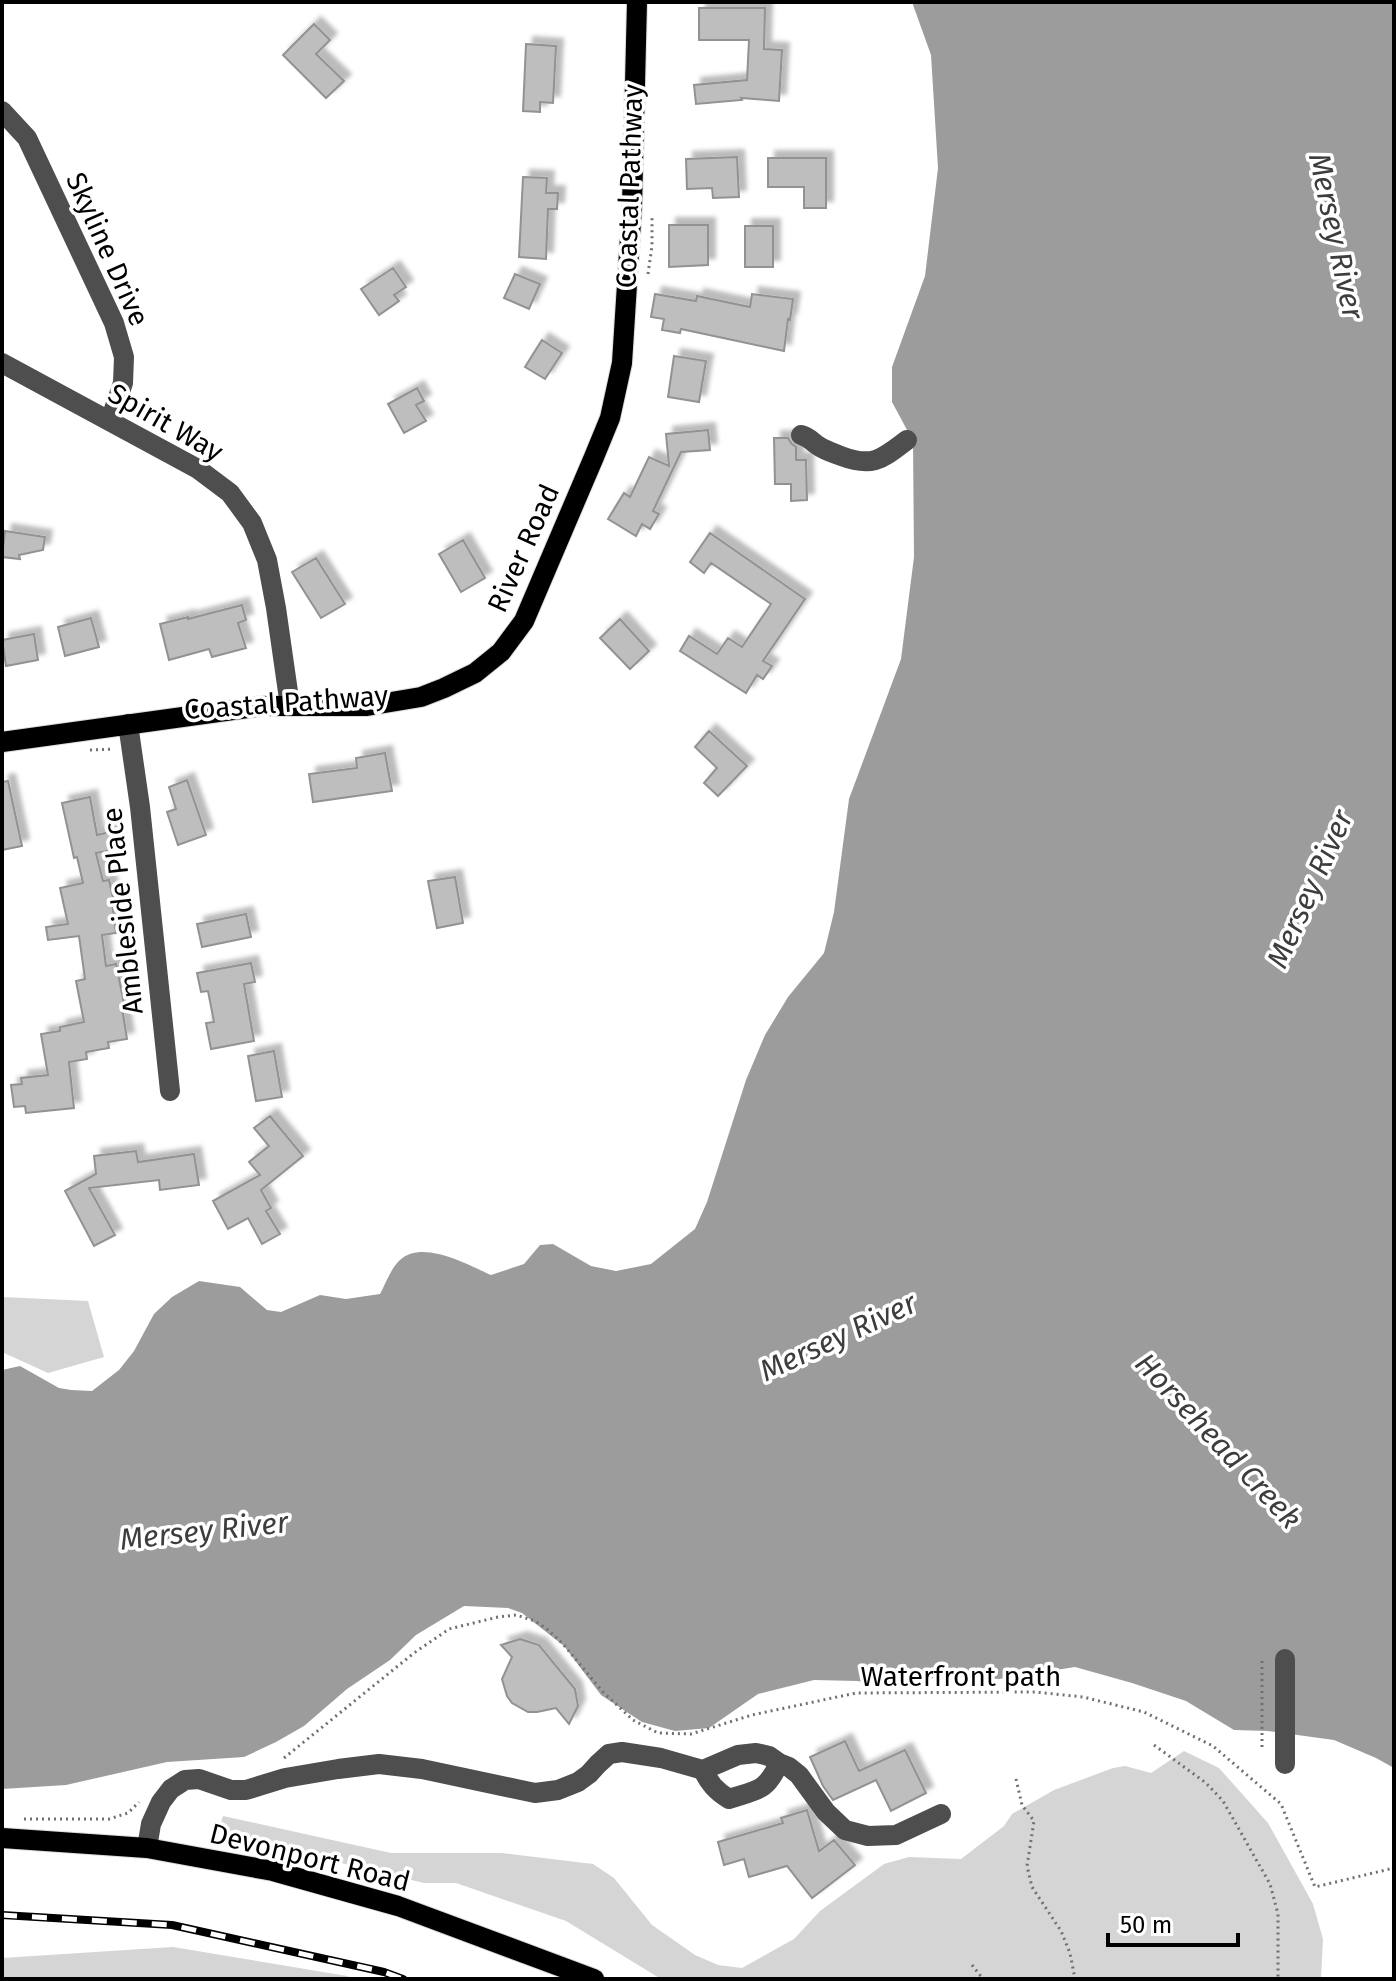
<svg xmlns="http://www.w3.org/2000/svg" width="1396" height="1981" font-family="'Fira Sans',sans-serif">
<style>
.green{fill:#d5d5d5}
.water{fill:#9c9c9c}
.building{fill:#bebebe;stroke:#929292;stroke-width:2;filter:url(#shadow)}
.lines{fill:none;stroke-linecap:round;stroke-linejoin:round}
.major-casing{stroke:#dbdbdb;stroke-width:22}
.path{stroke:#707070;stroke-width:3;stroke-dasharray:2 4;stroke-linecap:butt}
.minor{stroke:#4e4e4e;stroke-width:20}
.major{stroke:#000;stroke-width:20}
.rail-casing{stroke:#000;stroke-width:8}
.rail{stroke:#fff;stroke-width:5;stroke-dasharray:15;stroke-linecap:butt}
.labels{text-anchor:middle;stroke-width:7;stroke-linejoin:round;paint-order:stroke}
.street-label{font-size:28px;fill:#000;stroke:#fff}
.water-label{font-size:30px;font-style:italic;fill:#3d3d3d;stroke:#fff}
</style>
<defs>
<filter id="shadow"><feDropShadow dx="7" dy="-7" stdDeviation="2" flood-color="#0004"/></filter>
</defs>
<rect width="100%" height="100%" fill="#fff"/>
<path class="green" d="M2,1297l86,4 16,56 -56,16 -46,-21z
M1184,1751l35,17 49,55 45,81 10,35 -2,40h-660l-95,-58 -110,-38h-32l-199,-48 -5,-9 3,-10 168,37h111l91,11 21,14 38,47 43,30 23,10 24,3 52,-29 26,-28 64,-47 25,-7 52,2 43,-33 8,-12 42,-24 59,-22 12,-2 26,7z
M173,1947l174,29 8,3h-353v-21z"/>
<path class="water" d="M912,2h482v1766l-18,-10 -42,-18 -66,-9 -34,-1 -48,-29 -54,-18 -57,-16 -76,12 -60,-3 -35,12 -47,-7 -43,-1 -56,14 -49,34 -34,3 -33,-9 -41,-27 -37,-49 -42,-33 -14,-5 -44,-2 -48,29 -26,25 -43,29 -43,37 -28,16 -32,15 -77,5 -101,23 -64,4v-419l18,-4 39,22 12,2 21,1 27,-21 15,-19 20,-37 18,-17 27,-16 41,6 27,23 14,2 39,-17 26,4 34,-5c6,-11 11,-26 20,-34 23,-21 68,5 91,15l33,-11 16,-19 13,-1 38,22 25,5 35,-7 44,-35 12,-27 39,-122 19,-45 23,-38 36,-44 10,-41 15,-113 52,-140 13,-102 -1,-116 -21,-39v-35l33,-91 13,-108 -7,-113z"/>
<path class="building" d="M699,8h66l-1,41 18,1 -3,51 -38,-3 1,2 -46,4 -2,-19 53,-5 2,-40h-50z
M314,24l16,16 -14,14 28,27 -18,17 -43,-43z
M526,44l30,2 -3,57 -13,-1v10l-17,-1z
M737,157l2,40 -26,1 -1,-10 -25,1 -1,-30z
M768,158h58v50h-22v-21h-36z
M523,177l24,1 -1,15h12l-1,16h-9l-2,50 -27,-2z
M669,225h39v40l-39,2z
M745,226h28v41h-28z
M393,268l13,19 -12,8 5,6 -20,14 -18,-26z
M515,274l25,10 -11,25 -25,-11z
M655,294l41,7 1,-5 53,11 2,-13 41,5 -3,21 -2,-1 -4,32 -103,-22 -1,4 -18,-3 2,-11 -13,-2z
M542,340l20,13 -17,26 -20,-12z
M674,356l32,5 -7,41 -31,-5z
M417,388l7,13 -8,4 10,16 -22,12 -16,-29z
M708,430l2,20 -29,2 -28,59 6,3 -9,15 -8,-5 -6,12 -28,-17 16,-26 6,4 19,-40 20,9 -3,-32z
M774,438h14l3,5 5,4v13h10l1,40 -16,1v-17h-16z
M5,531l40,6 -2,13 -24,5 1,4 -18,-2z
M710,533l95,66 -42,62 9,5 -9,13 -6,-4 -11,18 -66,-42 9,-15 28,18 11,-16 14,9 29,-43 -60,-41 -7,10 -14,-11z
M463,540l22,38 -24,14 -22,-38z
M316,558l29,46 -24,14 -29,-46z
M242,605l4,15 -8,3 8,25 -34,9 -3,-8 -40,11 -9,-36 28,-7v2z
M91,618l8,29 -34,9 -7,-29z
M620,619l29,32 -19,18 -30,-31z
M34,634l4,26 -32,6 -4,-26z
M709,731l38,35 -29,30 -14,-13 13,-15 -22,-21z
M385,753l7,38 -79,11 -4,-28 48,-6 -1,-10z
M187,780l19,55 -28,10 -11,-33 9,-3 -7,-22z
M8,781l14,65 -20,4v-68z
M90,797l7,38 17,-4 4,18 -22,4 7,28 6,-1 5,22h-2l4,31 -14,2 4,31 10,-2 9,44h-3l5,31 -19,3 1,6 -23,4 1,7 -18,3 5,46 -48,5 -1,-7 -11,1 -3,-22 11,-1 -1,-6 27,-3 -7,-41 19,-3v-4l24,-5 -8,-41 9,-2 -6,-43 -31,4 -2,-13 22,-3 -8,-36 23,-5 -6,-26 -3,1 -12,-55z
M455,877l8,46 -26,5 -9,-47z
M246,914l5,23 -49,10 -5,-23z
M251,963l4,19 -11,2 10,57 -43,8 -5,-26 8,-1 -6,-31 -7,1 -4,-19z
M274,1051l8,46 -26,4 -8,-45z
M270,1116l33,40 -42,34 10,18 -5,3 14,23 -18,10 -14,-26 -20,11 -15,-28 47,-26 -11,-13 20,-16 -15,-18z
M136,1151l2,11 56,-8 5,31 -39,5 -1,-10 -70,8 26,47 -21,11 -29,-55 31,-17 -2,-18z
M520,1639l19,6 36,44 3,17 -9,18 -13,-16 -19,4h-9l-16,-9 -5,-7 -5,-17 10,-22 -11,-12z
M845,1741l14,30 46,-21 21,43 -35,18 -15,-31 -43,20 -10,-14 -13,-29z
M807,1810l12,41 15,-11 21,25 -43,33 -25,-32 -38,11 -5,-18 -20,6 -6,-23 65,-19 -2,-5z"/>
<g class="lines">
<defs>
<path id="major" d="M2,742l260,-36h105l54,-9 23,-9 31,-15 26,-21 23,-31 70,-164 16,-39 12,-55 10,-157 5,-204
M2,1838l145,10 126,23 125,35 196,73"/>
</defs>
<use href="#major" class="major-casing"/>
<path class="path" d="M648,274l4,-28v-28
M90,750l24,-1
M1154,1745l52,38 17,18 47,83 8,30v65
M1262,1747v-89
M284,1758l130,-105 35,-24 49,-12 18,-2 19,6 12,8 16,15 40,48 30,28 25,13 33,1 61,-19 104,-22 179,-1 48,5 61,15 69,34 68,58 34,83 79,-19
M1016,1779l6,26 12,16 -7,45 5,21 29,44 9,22 5,26
M24,1819h85l19,-6 11,-11
M972,1965l11,14"/>
<path class="minor" d="M2,111l25,27 87,185 10,34 -1,26 -13,38
M2,363l196,106 32,24 22,30 15,37 9,48 14,98
M801,435c8,2 10,6 16,10 7,5 16,8 24,11 32,12 41,3 66,-16
M128,724l12,83 30,284
M1285,1764v-105
M703,1770c6,13 13,21 26,29 28,-9 37,-7 50,-36
M147,1848l4,-24 10,-22 10,-13 14,-9 14,-1 32,11h15l39,-12 53,-9 41,-5 43,5 113,24 23,-3 20,-8 11,-8 9,-10 11,-10 13,-2 39,6 42,12 35,-15 18,-2 13,3 10,7 10,4 10,8 27,37 19,18 23,6 28,-1 45,-21"/>
<use href="#major" class="major"/>
<defs>
<path id="rail" d="M2,1915l170,10 212,47 19,7"/>
</defs>
<use href="#rail" class="rail-casing"/>
<use href="#rail" class="rail"/>
</g>
<g class="labels">
<g class="street-label">
<text transform="translate(629 186) rotate(-88)" y="10">Coastal Pathway</text>
<text transform="translate(108 249) rotate(66)" y="10">Skyline Drive</text>
<text transform="translate(166 422) rotate(30)" y="10">Spirit Way</text>
<text transform="translate(523 548) rotate(-66)" y="10">River Road</text>
<text transform="translate(286 702) rotate(-4)" y="10">Coastal Pathway</text>
<text transform="translate(122 911) rotate(-96)" y="10">Ambleside Place</text>
<text x="961" y="1686">Waterfront path</text>
<text transform="translate(310 1857) rotate(14)" y="10">Devonport Road</text>
</g>
<g class="water-label">
<text transform="translate(1336 236) rotate(78)" y="10">Mersey River</text>
<text transform="translate(1310 889) rotate(-66)" y="10">Mersey River</text>
<text transform="translate(838 1337) rotate(-25)" y="10">Mersey River</text>
<text transform="translate(1218 1441) rotate(47)" y="10">Horsehead Creek</text>
<text transform="translate(204 1531) rotate(-6)" y="10">Mersey River</text>
</g>
</g>
<rect width="1396" height="1981" fill="none" stroke="#000000" stroke-width="8"/>
<path d="M1108 1933v12h130v-12" fill="none" stroke="#000000" stroke-width="4"/>
<text x="1120" y="1933" font-size="24" fill="#000000" stroke="#ffffff" stroke-width="6" paint-order="stroke">50 m</text>
</svg>
